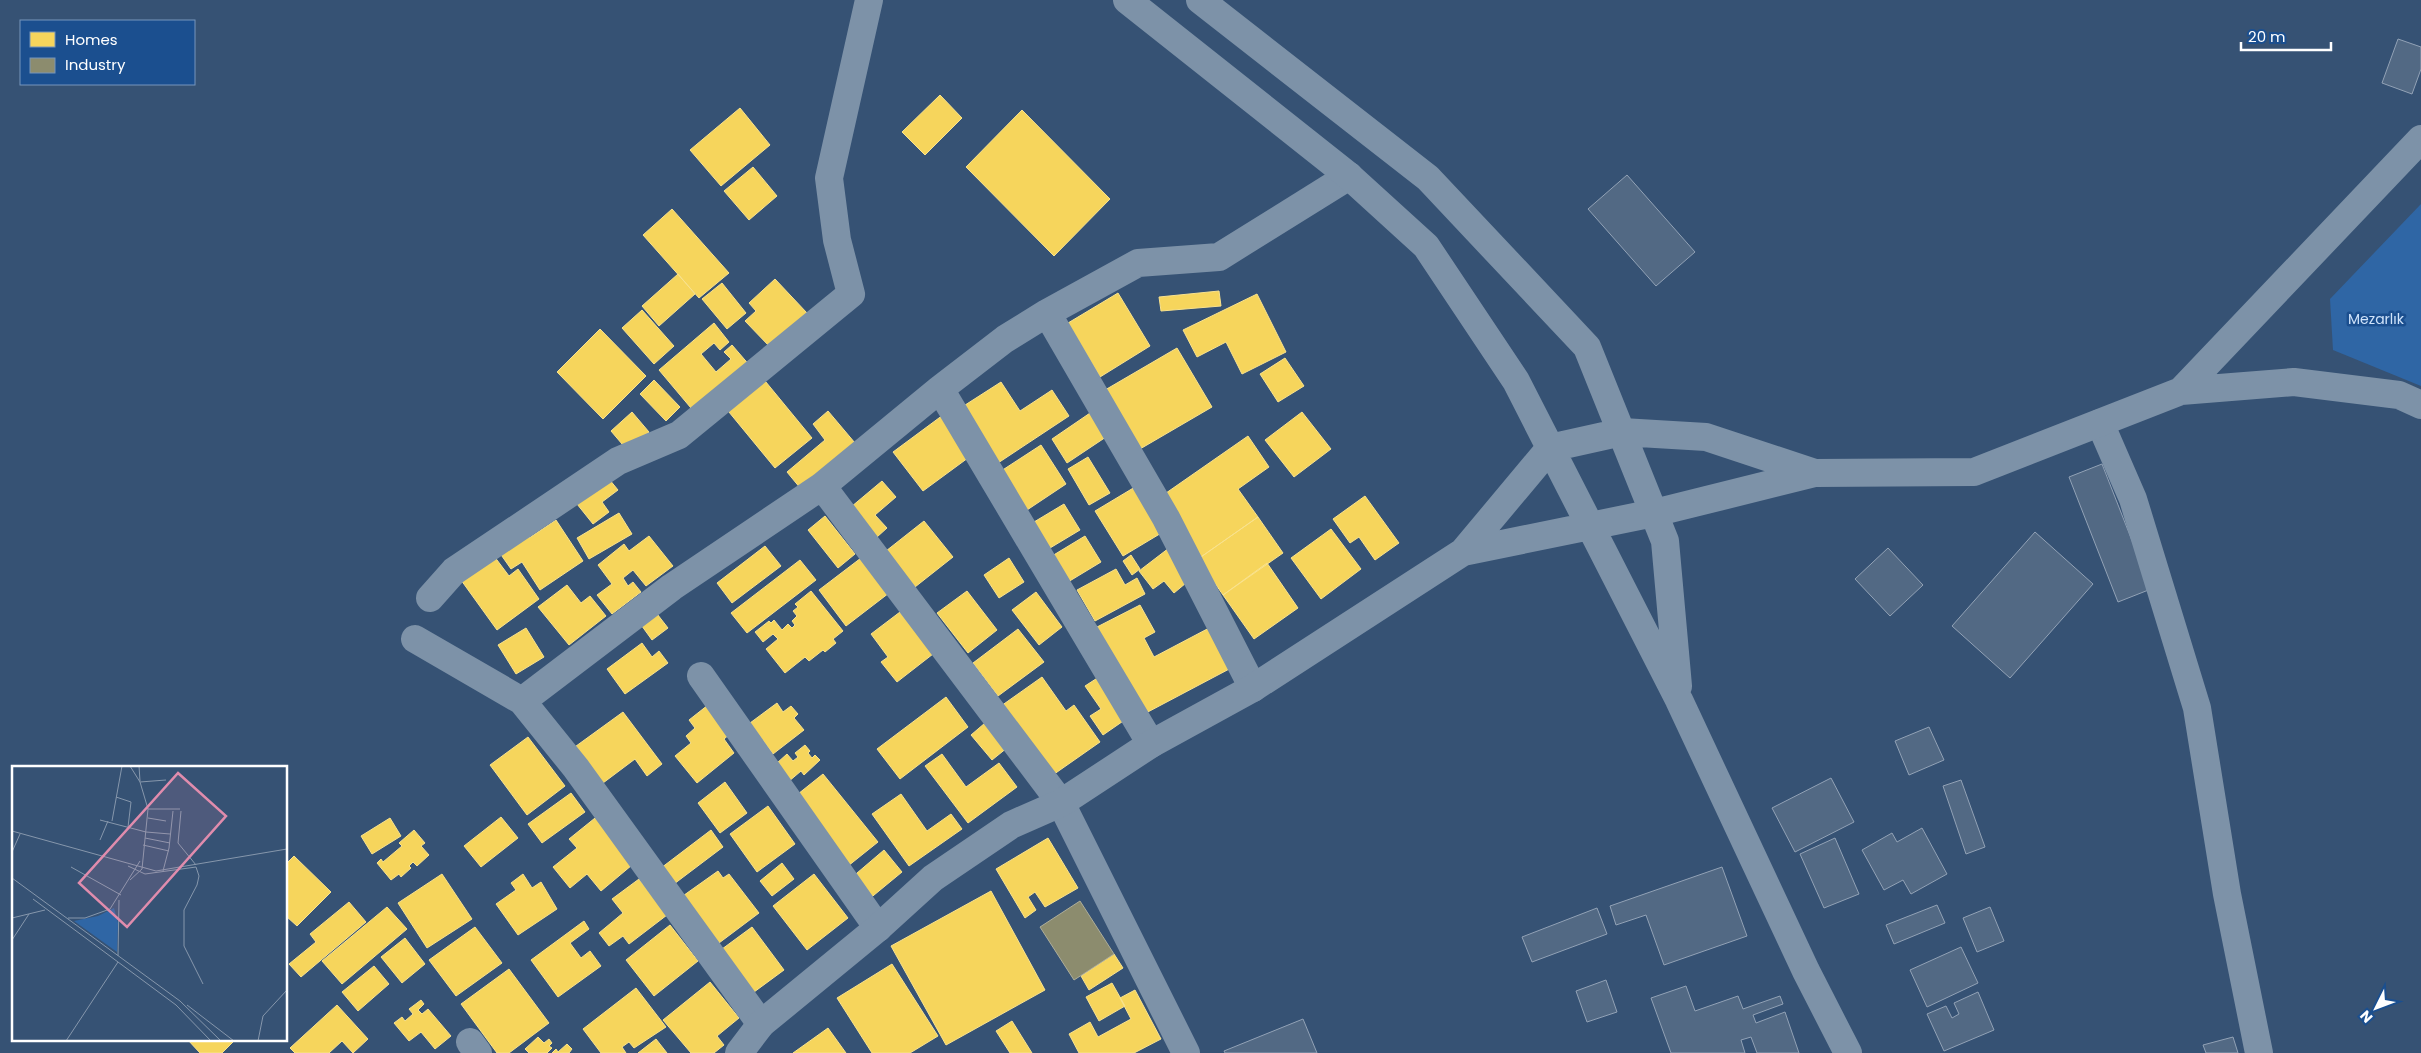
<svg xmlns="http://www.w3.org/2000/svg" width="2421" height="1053" font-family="Poppins,sans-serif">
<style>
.green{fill:#2f66a5}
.homes{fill:#f6d55c;stroke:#f9e28d}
.industry{fill:#8c8c6e;stroke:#aeae9a}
.building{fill:#526984;stroke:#92a2b6}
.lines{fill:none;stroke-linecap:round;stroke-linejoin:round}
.minor{stroke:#7d92a8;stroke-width:28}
.tertiary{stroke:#7d92a8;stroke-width:28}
.labels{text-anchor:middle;stroke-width:5;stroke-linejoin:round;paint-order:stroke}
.park-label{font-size:14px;fill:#cfe3fa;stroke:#1b4f8f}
.inset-road{fill:none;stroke:#8697ac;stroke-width:1}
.view{fill:#e08cad;fill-opacity:0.15;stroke:#e08cad;stroke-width:2.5}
.inset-edge{fill:none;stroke:#fff;stroke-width:2.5}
</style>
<rect width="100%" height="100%" fill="#365274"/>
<path class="green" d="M2421,204v182l-88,-36 -3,-51z"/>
<path class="homes" d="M940,95l22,23 -37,37 -23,-23z
M740,108l30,37 -49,41 -31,-36z
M1022,110l88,89 -56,57 -88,-89z
M753,167l24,29 -28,24 -25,-29z
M672,209l57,64 -30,25 -56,-63z
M678,274l17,20 -36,32 -17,-20z
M775,279l32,34 -37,34 -25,-26 11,-10 -7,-8z
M722,283l24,30 -19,16 -25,-30z
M1219,291l2,15 -60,5 -2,-14z
M1118,293l32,53 -50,31 -32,-54z
M1257,294l29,58 -44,22 -16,-32 -29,15 -14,-27z
M642,310l32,36 -20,18 -32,-36z
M714,323l15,19 -9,8 -6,-7 -13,11 15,18 15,-13 -7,-7 8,-7 19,22 -55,47 -37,-44z
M600,329l46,47 -43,43 -46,-47z
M1177,348l35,59 -72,42 -35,-59z
M1285,358l19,28 -26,16 -18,-28z
M761,376l51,62 -37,30 -51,-62z
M654,380l26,27 -14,14 -26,-27z
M1001,382l19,29 32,-21 17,26 -71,47 -36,-56z
M828,411l27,32 -54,46 -14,-17 38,-32 -12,-16z
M1093,411l16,24 -42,28 -15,-24z
M632,412l17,20 -21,19 -17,-20z
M1302,412l29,37 -37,28 -29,-37z
M943,415l29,40 -49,36 -30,-39z
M1248,436l21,31 -31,22 20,28 -60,42 -42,-59z
M1041,445l25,39 -42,28 -26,-39z
M1088,457l22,36 -21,12 -21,-36z
M609,479l9,11 -16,12 7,10 -16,12 -20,-25z
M882,481l14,16 -21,18 12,13 -10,9 -26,-30z
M1140,484l28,45 -45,27 -28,-45z
M1365,496l34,47 -24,17 -16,-23 -9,6 -17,-24z
M1064,504l16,26 -35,21 -16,-26z
M619,513l13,21 -43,25 -12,-21z
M825,516l30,38 -17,14 -30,-38z
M1258,517l25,36 -60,42 -25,-36z
M556,520l27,41 -43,29 -18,-28 -11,7 -14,-20 27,-18 5,7z
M924,521l29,36 -38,30 -29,-36z
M1331,529l30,40 -40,30 -30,-41z
M649,536l24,30 -27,20 -13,-16 -10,8 5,8 5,-4 8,10 -29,22 -15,-19 15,-11 -14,-19 26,-21 5,7z
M1085,536l16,26 -38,23 -16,-26z
M765,546l16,20 -49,37 -15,-20z
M1169,548l23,30 -18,15 -10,-12 -11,8 -14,-18z
M1131,555l9,14 -8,6 -9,-14z
M494,556l15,20 9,-7 21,30 -42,31 -36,-50z
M861,558l28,35 -43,33 -27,-36z
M1009,558l15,24 -25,16 -15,-23z
M800,560l16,20 -69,53 -16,-20z
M1267,563l31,45 -44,31 -31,-44z
M1116,569l9,16 12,-7 8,16 -50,27 -18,-31z
M567,585l14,18 9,-7 16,20 -37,29 -31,-38z
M811,591l32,40 -10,8 3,4 -11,9 -2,-2 -14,11 -4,-4 -20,16 -19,-24 12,-10 -5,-5 -10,8 -8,-10 14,-11 2,2 3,-3 8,10 6,-6 4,4 3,-3 -3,-4 5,-5 -4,-5 5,-4 -3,-3z
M967,591l30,39 -29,23 -31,-40z
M1036,592l26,35 -23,18 -27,-35z
M1140,605l15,27 -11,6 10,19 57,-30 22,40 -89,47 -47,-87z
M654,610l14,18 -16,12 -13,-18z
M900,612l33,42 -36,28 -16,-20 7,-5 -17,-23z
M526,628l18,29 -28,17 -18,-29z
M1018,629l26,33 -46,34 -25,-33z
M642,643l10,14 7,-6 9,12 -43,31 -18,-25z
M1102,675l27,42 -26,18 -13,-19 11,-7 -16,-23z
M1042,677l24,34 8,-6 26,37 -50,35 -49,-71z
M946,697l22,30 -68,52 -23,-30z
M777,703l6,9 8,-6 7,8 -4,4 10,12 -31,24 -23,-31z
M708,705l23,28 -7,6 10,14 -37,30 -22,-27 16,-13 -5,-7 9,-8 -6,-8z
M623,712l39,52 -15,12 -12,-17 -36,27 -27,-37z
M992,717l21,26 -21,17 -21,-25z
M528,737l37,49 -38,29 -37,-50z
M805,745l5,6 -2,2 4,5 3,-3 5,5 -16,15 -3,-4 -13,11 -11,-19 10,-9 6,7 5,-4 -3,-4z
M942,754l24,33 33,-24 18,24 -49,36 -43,-57z
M823,774l55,68 -30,24 -55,-68z
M725,782l22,31 -27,20 -22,-30z
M571,793l14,19 -43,31 -14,-19z
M901,794l26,37 24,-17 11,15 -53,37 -37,-52z
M768,806l27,38 -38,28 -27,-38z
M600,814l38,46 -37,31 -14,-17 -17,14 -17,-21 24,-19 -8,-9z
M501,817l17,21 -37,29 -17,-21z
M390,818l11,18 -29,18 -11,-18z
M414,830l11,13 -4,3 8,9 -12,11 -4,-4 -4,4 2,2 -10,9 -2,-3 -8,6 -14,-17 4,-4 2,3 19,-16 -3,-3z
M711,830l12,17 -49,37 -13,-16z
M1048,838l30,50 -33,19 -10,-15 -7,5 8,13 -11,8 -29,-49z
M884,850l18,22 -34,28 -18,-21z
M294,856l37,36 -34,34 -11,-10v-52z
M782,863l12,16 -22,17 -12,-15z
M718,871l5,7 6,-4 30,39 -44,33 -35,-48z
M442,874l30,45 -45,29 -29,-45z
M523,874l9,14 9,-6 16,27 -39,26 -22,-31 20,-14 -5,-7z
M814,874l34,44 -41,32 -34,-44z
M639,879l28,36 -38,29 -6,-8 -14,10 -10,-13 24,-20 -11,-14z
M991,891l54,99 -99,55 -55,-99z
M349,902l17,20 -65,55 -12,-13 27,-22 -6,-8z
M387,907l20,22 -65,55 -20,-23z
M584,921l5,8 -19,14 11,15 9,-7 11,15 -43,31 -27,-37z
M670,925l28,36 -44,35 -28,-36z
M475,927l27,36 -46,33 -27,-36z
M752,927l32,43 -34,25 -32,-43z
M405,938l20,26 -23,19 -21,-26z
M1114,954l9,14 -34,22 -8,-14z
M892,964l46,72 -28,17h-38l-35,-55z
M374,966l15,18 -31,27 -16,-19z
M509,969l40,54 -40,30h-12l-36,-49z
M710,982l29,36 -22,18 7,9 -10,8h-23l-28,-33z
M1112,983l13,23 -26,15 -13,-24z
M636,988l30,39 -32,21 -5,-6 -7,5 4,6h-25l-18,-24z
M1135,990l26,49 -27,14h-55l-10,-19 21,-12 8,15 33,-18 -11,-21z
M421,1000l3,4 -6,6 4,4 6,-5 23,27 -16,13 -14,-17 -12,9 -15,-18 8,-6 3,4 8,-7 -4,-5z
M337,1005l31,34 -15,14 -11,-12 -13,12h-34l-5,-5z
M1012,1021l20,32h-22l-14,-22z
M828,1028l18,25h-53z
M538,1037l6,6 5,-4 3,4 -3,3 3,2 -5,5h-18l-4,-4z
M187,1039h49l-14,14h-22z
M656,1039l11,14h-29z
M567,1044l5,5 -3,4h-17l4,-4 2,3z"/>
<path class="industry" d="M1080,901l34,53 -40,26 -34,-53z"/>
<path class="building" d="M2398,39l23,8v22l-9,25 -30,-11z
M1627,175l68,77 -39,34 -68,-77z
M2102,464l49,125 -33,13 -49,-125z
M2035,532l58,52 -83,94 -58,-52z
M1888,548l35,37 -33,31 -35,-37z
M1929,727l15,33 -35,15 -14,-34z
M1831,778l23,44 -59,30 -23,-44z
M1961,780l24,67 -19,7 -23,-68z
M1922,828l25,46 -36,20 -8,-14 -19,10 -22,-40 30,-17 5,9z
M1835,838l24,56 -35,14 -24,-54z
M1722,867l25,69 -83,29 -18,-50 -30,10 -6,-19z
M1937,905l8,18 -51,21 -8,-19z
M1990,907l14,34 -27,11 -14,-34z
M1597,908l10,26 -75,28 -10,-25z
M1961,947l17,36 -51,24 -17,-37z
M1606,980l11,32 -30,10 -11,-31z
M1686,986l9,25 43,-15 5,13 37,-13 3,8 -30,11 3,8 29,-11 14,41h-42l-6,-16 -10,3 4,13h-74l-20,-55z
M1978,992l16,38 -50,21 -17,-37 19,-8 6,12 7,-4 -5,-11z
M1303,1019l14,34h-92l-1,-2z
M2233,1037l5,16h-32l-3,-8z"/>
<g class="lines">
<path class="minor" d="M1047,313l119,205 87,170
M940,389l211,355
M2100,423l33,76 64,209 30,186 32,159
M822,486l239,317 125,250
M430,598l24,-27 164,-110 61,-26 172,-141 -14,-54 -8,-62 40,-178
M415,639l107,62 54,67 185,256
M701,676l177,252
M522,701l150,-114 150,-101 118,-97 65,-50 42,-26 91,-50 81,-6 130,-81
M470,1042l8,11"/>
<path class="tertiary" d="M1127,0l222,176 77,70 90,135 163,319 127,271 42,82
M1200,0l228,178 159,169 78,194 13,145
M2181,391l240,-252
M1463,552l191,-39 161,-40 159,-1 207,-81 113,-9 105,13 22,10
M739,1053l22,-29 117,-96 55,-50 78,-53 50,-22 90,-59 102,-56 210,-136 87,-104 72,-16 84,5 109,36"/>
</g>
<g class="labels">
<g class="park-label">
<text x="2376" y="324">Mezarlık</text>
</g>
</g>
<g transform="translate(12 766)">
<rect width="275" height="275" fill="#365274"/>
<path d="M102,142l4,15 -1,29 -43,-31 24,-5z" fill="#2f66a5"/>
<path class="inset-road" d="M118,0l10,16 8,27 -6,60 -12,11M127,0l1,15M128,16l26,-2M104,31l15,5 -3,25M136,43h32M169,45l-3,32 18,22M136,52l18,3M88,54l46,12 24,2M100,55l10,-55M0,65l144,40 131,-22M133,72l25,5M88,74l8,-19M131,79l26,6M0,86l8,-18M116,100l17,8 51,-7M59,101l50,28M184,101l3,9 -2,9 -13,25v36l19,38M151,105l6,-23 4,-37M0,112l168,123 41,40M21,133l143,106 35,36M0,152l33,-8M56,152h17l25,-9 30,-48M0,174l17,-26M106,190l1,-56M175,239l47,36M54,275l52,-79M246,275l5,-25 24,-26"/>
<path class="view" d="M166,7l48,43 -99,111 -48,-44z"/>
<rect width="275" height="275" class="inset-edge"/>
</g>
<rect x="20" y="20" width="175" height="65" fill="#1b4f8f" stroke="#7695bc"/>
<rect x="30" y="32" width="25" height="15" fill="#f6d55c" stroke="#7695bc"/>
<text x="65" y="45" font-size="15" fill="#ffffff">Homes</text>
<rect x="30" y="58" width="25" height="15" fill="#8c8c6e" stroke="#7695bc"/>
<text x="65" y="70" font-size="15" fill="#ffffff">Industry</text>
<g transform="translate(2376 1008) rotate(228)" stroke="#1b4f8f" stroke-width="4" paint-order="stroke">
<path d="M0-4L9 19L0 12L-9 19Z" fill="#ffffff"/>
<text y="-8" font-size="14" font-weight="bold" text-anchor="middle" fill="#ffffff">N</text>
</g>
<path d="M2241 42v8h90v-8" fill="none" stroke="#ffffff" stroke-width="2.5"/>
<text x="2248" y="42" font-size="15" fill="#ffffff" stroke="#1b4f8f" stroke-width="4" paint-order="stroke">20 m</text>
</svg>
